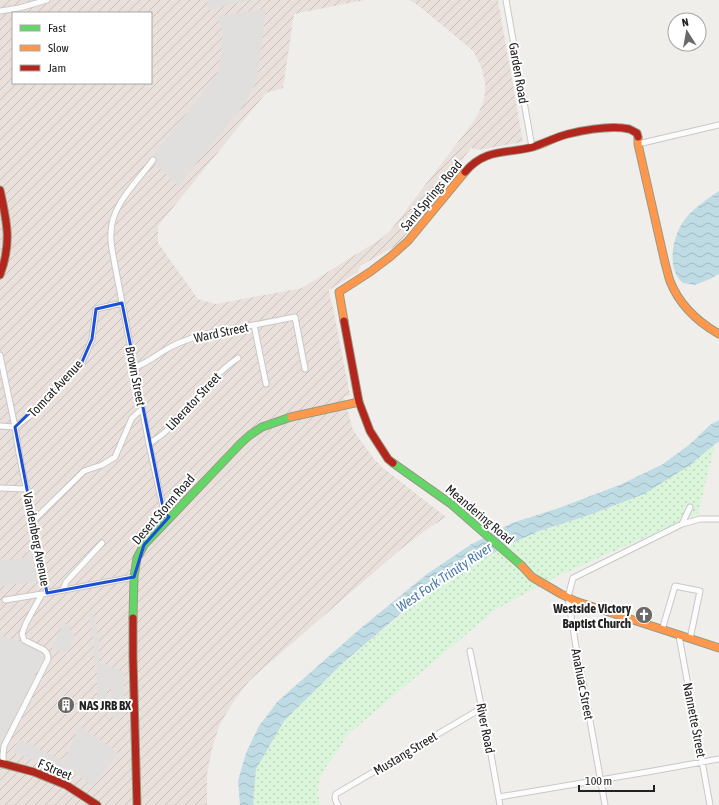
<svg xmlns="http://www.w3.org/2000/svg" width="719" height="805" font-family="'Asap Condensed',sans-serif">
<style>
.military{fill:url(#military-furrows);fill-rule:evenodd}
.park{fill:url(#park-dots)}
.parking{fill:#e0dfde}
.water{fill:url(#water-waves)}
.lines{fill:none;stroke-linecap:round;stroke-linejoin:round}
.street-casing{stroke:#c9c8c7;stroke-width:7}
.fast-casing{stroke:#999a82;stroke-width:9}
.slow-casing{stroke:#999a82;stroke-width:9}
.jam-casing{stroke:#999a82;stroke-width:9}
.street{stroke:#fdfcfc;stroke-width:5}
.fast{stroke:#63d668;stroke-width:7}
.slow{stroke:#ff974d;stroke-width:7}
.jam{stroke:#b3261e;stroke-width:7}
.marked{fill:none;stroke:#1d4ed8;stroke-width:3;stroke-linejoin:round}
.labels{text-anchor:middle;stroke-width:4;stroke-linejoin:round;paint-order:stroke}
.street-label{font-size:13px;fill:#222;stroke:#fff}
.poi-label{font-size:13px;font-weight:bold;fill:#222;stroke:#fff;text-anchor:end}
.water-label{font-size:14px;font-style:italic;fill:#4a7aab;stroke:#fff}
</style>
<defs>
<pattern id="military-furrows" width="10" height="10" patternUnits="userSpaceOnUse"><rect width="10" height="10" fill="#eae0db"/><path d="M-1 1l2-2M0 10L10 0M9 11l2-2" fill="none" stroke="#c8c0bc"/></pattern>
<pattern id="park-dots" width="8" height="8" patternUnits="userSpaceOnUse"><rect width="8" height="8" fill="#daf5da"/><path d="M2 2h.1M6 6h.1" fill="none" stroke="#bbd2bb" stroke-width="1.8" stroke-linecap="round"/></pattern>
<pattern id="water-waves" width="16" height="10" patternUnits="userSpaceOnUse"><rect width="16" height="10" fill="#bfdbe3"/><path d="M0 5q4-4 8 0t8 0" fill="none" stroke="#a4bcc2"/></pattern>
</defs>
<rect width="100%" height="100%" fill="#f0eeeb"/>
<path class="military" d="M0,0h365l-71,14 -11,74 -17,5 -108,133v17l40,56 18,5 86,-16 80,-50 8,-7 84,-110 5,-9 4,-10 2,-9v-10l-2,-10 -3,-9 -7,-13 -8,-7 -50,-41 -6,-3h89l25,142 -45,8 -7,-2 -72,96 -39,22 -2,6 -29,18 2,12h1l18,93 -6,2 9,33 21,29 9,9 63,49 -20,13 -25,19 -119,103 -33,29 -17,23 -12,20 -8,25 -5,25v31h-207zM13,13h138v70h-138z"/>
<path class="park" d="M715,444l-17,70 -138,61 -64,34 -150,127 -7,13 -14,19 -6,13 -1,12 2,12h-66l-1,-4 3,-32 28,-48 60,-59 96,-79 68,-38 31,-14 50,-16 100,-49z"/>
<path class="parking" d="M207,0h45l-30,6v1l-13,3z
M266,9l-9,71 -7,13 -5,11 -67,82 -28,-27 66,-83 3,-7 4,-37 -6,-16z
M1,556l2,5 29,-5 5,25 -34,5h-3v-29z
M92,612l4,13 3,17v20l20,8 5,5 1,41 -14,1v-30h-4l-1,15 -9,-1v-35h-2l-1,-16 -1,-17 -5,-19z
M64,623l7,4 -2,5 6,4 -8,18 -15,-6z
M0,635l7,3 10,2 28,14 -45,95z
M79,725l39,28 -25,34 -13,-11 -66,-23 4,-14 46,22 10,-23z"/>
<path class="water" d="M719,191v83l-9,5 -15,6 -12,-2c-2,-2 -5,-4 -6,-7 -9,-15 -3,-41 6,-54 8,-12 24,-23 36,-31z
M719,420v22l-4,2 -26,22 -45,28 -55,21 -50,16 -31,14 -68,38 -35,27 -61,52 -60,59 -28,48 -3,32 1,4h-14l-2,-24 8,-28 13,-27 19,-25 83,-73 66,-54 43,-29 42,-22 47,-15 63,-24 41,-20 26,-19 21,-20z"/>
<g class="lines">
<defs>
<path id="street" d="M506,0l26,147
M0,11l19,-3 28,-8
M638,144l81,-19
M153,160c-16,22 -42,45 -42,73 -1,8 1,15 2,22l36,189 15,68 5,5
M254,325l12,59
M0,355l15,72 4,26 28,140
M135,367c10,-3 18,-9 27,-15 12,-8 26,-13 40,-17l93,-18 10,52
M0,426l15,1 16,-12 36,-41 6,-2 9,-10 5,-11 5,-12 4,-30 26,-6
M149,444c6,-5 14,-9 19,-15 24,-23 42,-52 70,-71
M0,488l27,1
M33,521l51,-50 18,-6 13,-8 17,-39 10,-9
M682,524l8,-17
M63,590l3,-8 36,-39
M5,600l37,-6
M662,630l13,-44 25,5 -10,48
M679,636l31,169
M470,651l20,98 10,56
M3,763v-8l1,-9 44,-87c0,-5 -1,-6 -4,-9l-20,-10 -2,-6 4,-11 16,-29 92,-17
M499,797l154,-26 66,-12
M338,805c-2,-3 -4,-8 -2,-11l146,-86
M605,805l-22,-124 -6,-28 -9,-56 5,-19 109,-54 18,-5h19"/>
<path id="fast" d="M393,463l58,41 71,62
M133,618l1,-41 3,-19 7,-13 97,-102 9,-8 12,-8 29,-10"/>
<path id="slow" d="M638,137v7l27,119c2,6 3,13 5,18 9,23 28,41 49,53
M344,321l-5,-29 31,-20 20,-15 18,-16 57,-69
M291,417l68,-15
M522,566l10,11 29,17 14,7 144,47"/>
<path id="jam" d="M465,172c20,-24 42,-18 68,-25 12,-4 23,-10 35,-13 17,-4 43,-9 61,-5 3,1 5,3 8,4l1,4
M0,190c7,32 12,53 0,85
M344,321l15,81 11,29 18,28 5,4
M133,618v39l4,148
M0,763l34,9 32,13 31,20"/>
</defs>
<use href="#street" class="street-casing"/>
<use href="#fast" class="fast-casing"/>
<use href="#slow" class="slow-casing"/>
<use href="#jam" class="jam-casing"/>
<use href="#street" class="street"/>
<use href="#fast" class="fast"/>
<use href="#slow" class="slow"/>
<use href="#jam" class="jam"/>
</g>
<path class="marked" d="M122,303l42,209 5,5 -25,28 -10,32 -87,16 -32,-166 67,-65 10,-23 4,-30z"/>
<defs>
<symbol id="church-disc" viewBox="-11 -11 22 22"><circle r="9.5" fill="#6a6968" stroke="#fff"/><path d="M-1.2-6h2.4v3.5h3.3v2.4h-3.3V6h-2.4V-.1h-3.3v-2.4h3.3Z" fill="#fff"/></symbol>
<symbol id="building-disc" viewBox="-11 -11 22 22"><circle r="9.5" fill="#6a6968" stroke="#fff"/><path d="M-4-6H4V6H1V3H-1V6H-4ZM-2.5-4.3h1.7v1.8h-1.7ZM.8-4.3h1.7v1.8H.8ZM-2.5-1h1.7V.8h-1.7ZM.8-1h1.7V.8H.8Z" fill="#fff"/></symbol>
</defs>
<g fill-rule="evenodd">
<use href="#church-disc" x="634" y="605" width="20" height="20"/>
<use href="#building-disc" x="56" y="695" width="20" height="20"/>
</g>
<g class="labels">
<g class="street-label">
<text transform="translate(519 73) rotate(80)" y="5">Garden Road</text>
<text transform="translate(431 195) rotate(-50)" y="5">Sand Springs Road</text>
<text transform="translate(221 332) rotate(-12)" y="5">Ward Street</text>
<text transform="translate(136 376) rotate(79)" y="5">Brown Street</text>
<text transform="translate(55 388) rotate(-47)" y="5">Tomcat Avenue</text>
<text transform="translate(193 401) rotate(-47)" y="5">Liberator Street</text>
<text transform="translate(163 509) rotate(-49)" y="5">Desert Storm Road</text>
<text transform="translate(480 514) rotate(40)" y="5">Meandering Road</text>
<text transform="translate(37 539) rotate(79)" y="5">Vandenberg Avenue</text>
<text transform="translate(583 684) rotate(79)" y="5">Anahuac Street</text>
<text transform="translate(695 720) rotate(79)" y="5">Nannette Street</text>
<text transform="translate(486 728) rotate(79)" y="5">River Road</text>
<text transform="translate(405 753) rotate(-31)" y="5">Mustang Street</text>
<text transform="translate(55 769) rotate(23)" y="5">F Street</text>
</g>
<g class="poi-label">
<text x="631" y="613">Westside Victory<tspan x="631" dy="15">Baptist Church</tspan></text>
<text x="79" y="710" text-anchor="start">NAS JRB BX</text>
</g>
<g class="water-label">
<text transform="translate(444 577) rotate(-34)" y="5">West Fork Trinity River</text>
</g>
</g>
<rect x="12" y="12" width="140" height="72" fill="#ffffff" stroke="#a7a7a7"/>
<rect x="20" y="25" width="20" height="6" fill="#63d668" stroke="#a7a7a7"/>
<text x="48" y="32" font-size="12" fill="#222222">Fast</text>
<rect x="20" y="45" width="20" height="6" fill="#ff974d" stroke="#a7a7a7"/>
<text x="48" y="52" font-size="12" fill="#222222">Slow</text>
<rect x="20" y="65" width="20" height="6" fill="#b3261e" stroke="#a7a7a7"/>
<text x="48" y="72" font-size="12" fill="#222222">Jam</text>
<g transform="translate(687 32) rotate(349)"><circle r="19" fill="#ffffff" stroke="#a7a7a7"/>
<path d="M0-3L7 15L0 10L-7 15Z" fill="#6a6968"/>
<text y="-6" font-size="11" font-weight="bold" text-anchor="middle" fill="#222222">N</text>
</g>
<path d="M579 785v6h75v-6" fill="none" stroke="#222222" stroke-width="2"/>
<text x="585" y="785" font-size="12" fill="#222222" stroke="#ffffff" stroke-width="3" paint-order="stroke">100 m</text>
</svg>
